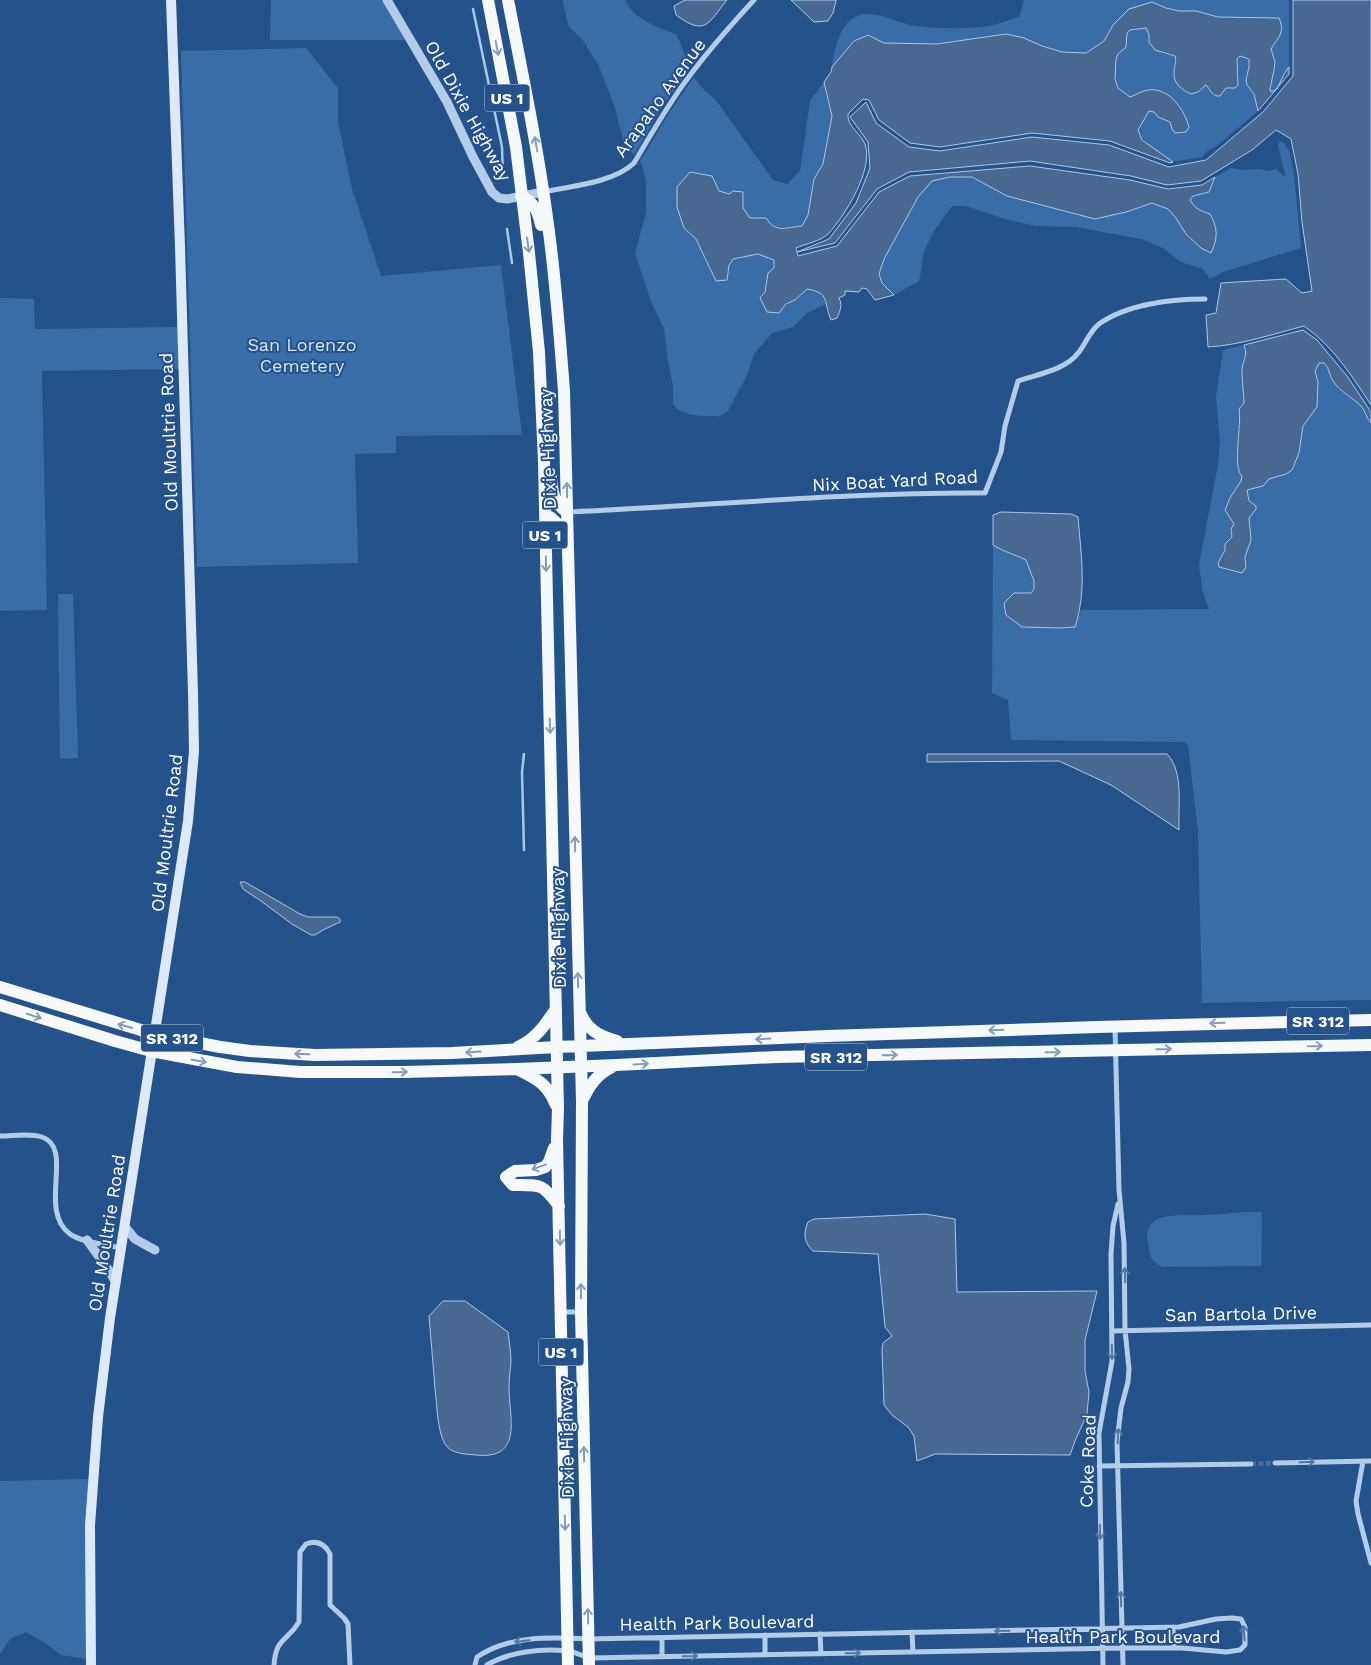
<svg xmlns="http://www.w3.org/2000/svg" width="1371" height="1665" font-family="'Work Sans',sans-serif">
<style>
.green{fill:#386da8}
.water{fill:#476991;stroke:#a6c8eb}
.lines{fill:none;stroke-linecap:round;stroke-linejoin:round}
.stream{stroke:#a6c8eb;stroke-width:2.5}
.minor-tunnel{stroke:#456d9c;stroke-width:5;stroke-dasharray:5 2.5;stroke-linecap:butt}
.minor{stroke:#b2cdea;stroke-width:5}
.tertiary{stroke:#b2cdea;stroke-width:9}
.secondary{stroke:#dde9f8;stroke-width:10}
.primary{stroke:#f6f9fe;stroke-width:12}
.oneway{stroke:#829ebf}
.oneway2{stroke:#4f78a8}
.labels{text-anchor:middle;stroke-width:4;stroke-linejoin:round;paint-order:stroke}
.shield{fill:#24538b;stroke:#bdcbdc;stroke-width:1}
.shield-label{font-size:16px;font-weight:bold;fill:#fff}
.street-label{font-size:18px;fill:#fff;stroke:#24538b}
.park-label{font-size:18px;fill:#d6e6f8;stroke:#24538b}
</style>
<rect width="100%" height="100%" fill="#24538b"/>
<path class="green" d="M271,0h111l23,40h-135z
M563,0h63c4,18 36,29 51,35l13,33 -28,39 -28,48 -10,-11 -9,-36 -16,-42 -17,-27 -13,-12 -5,-19z
M1024,0h264l1,1v66l-12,22 -6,3 -1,-3 5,-27 -4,-13 9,-13 -1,-18 -61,-1 -22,-6h-17l-13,-3 -14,-6 -39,23 -9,16 -18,12 -24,-1 -20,-6 -18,-8 -48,1 -39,5 -53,-1 -16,-8 -14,6 -22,26c2,-17 8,-46 28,-52 19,-5 38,9 56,11 22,3 52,3 73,0 10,-2 20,-6 30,-9z
M1139,28h7l3,7v7l14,12 12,2 2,5 -3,12 24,19 9,-7 13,11 6,-8 13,-10 -2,-19 3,-3 9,3 -2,26 7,9 4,17 -40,34 -12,7 -3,5 -30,5c-12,-10 -28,-16 -35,-31l11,-20 5,1 4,5 12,5 2,7 14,-12 -11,-16 -13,-10 -21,1 -11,5c-4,-2 -8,-4 -10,-8 -7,-10 -8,-32 3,-39l4,-17 3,-4z
M306,48l32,40v34l14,67 29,87 120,-11 21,170 -126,1v17l-41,1 3,109 -161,4 -16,-516z
M694,77l8,11 13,11 58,81 14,4 13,-13 10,-70 14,-19 8,34 -9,48 -9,15 -6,36 -6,11c-16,1 -25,8 -36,-8h-16l-21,-24 -10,-3 -35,37 12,11 20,42 11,-1 2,-15 4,-6 25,-5 16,6 1,8 -7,6 -3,18 14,21c8,-10 18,-15 28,-24 11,2 17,3 19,15l-19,9 -14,14 -21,6 -18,21 -7,21 -19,36 -10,6 -1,-1c-15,0 -33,1 -44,-11v-19l-5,-25 -4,-32 -13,-28 -16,-48 11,-40v-32l-4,-16 -2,-3 29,-49z
M1280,141l4,2 6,10 4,21 7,74 -78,24 -13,7 -7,-10 -22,-7 -18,-14 -22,-9 -65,-12 -41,-1 -30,-7 -39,-13h-14l-18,25 -10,20 -5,30 -25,14 -12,-12 -3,-9 5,-15 34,-62 14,-16 18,-4h22l35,19 88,23 31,-7 26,-9c22,8 23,12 34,31l24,-20c-9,-3 -15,-5 -20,-14l3,-4 16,-4 6,-15 16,-9 12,2 18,-1 7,2 8,-2 9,8v-3l-7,-29z
M0,298l34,1 1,30 147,-2 2,42 -142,2 5,239 -47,1z
M1244,345c5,12 -3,17 -2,28 1,10 2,20 2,30l-5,6 1,16 -3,37 5,14 -1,5 -11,17 -2,16 6,10 -1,14 -8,6v6l-5,8 5,11 11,3 9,-15 6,-17 -2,-22 6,-12 -6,-5 -2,-11 22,-11 17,-5 6,-4 7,-17 4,-28 14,-18 1,-25 -3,-11 4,-8h5c6,6 5,11 9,18 7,12 18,16 28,25 4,4 5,12 10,17v577l-171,3 2,-2 -4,-170 -10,-85 -3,-4 -174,-2 -3,-40 -16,-7 1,-148c11,7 22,9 33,15l8,21v8l-3,4h-17l8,34 38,1 15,-1 6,-17 128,-1 -6,-16 -4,-28 19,-101 2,-23 -4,-44 7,-47z
M58,594h15l5,164 -18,1z
M1243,1212h19l-1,54 -98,1c-13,-6 -12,-9 -15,-23 -7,-36 34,-27 57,-29 12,0 25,-2 38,-3z
M88,1479l-2,46 1,134 -26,-4 -16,-12 -19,-11 -16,7 -10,15v-173z"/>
<path class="water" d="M685,0h42c-19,23 -21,37 -51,15l-2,-9z
M791,0h45v1l-3,12 -5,8 -14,1z
M1293,0h78v405c-19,-29 -38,-59 -67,-79 -31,8 -63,19 -96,21l-2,-32 10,-2 5,-30 65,-4 16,14 10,-2 -10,-69 -4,-48 -7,-35 -15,-9 -24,20 -51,31 -34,4 -36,-9 -101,-15 -121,11 -32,17 -42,54 -38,9 1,4 39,-10 42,-54 31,-16 120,-10 100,14 38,9 34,-4 13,-8 -6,15 -16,4 -3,4c5,9 11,11 20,14 8,14 8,24 1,39l-10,-5 -15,-14 -10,-16 -8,-9 -16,-6 -26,9 -31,7 -88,-23 -35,-19h-22l-18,4 -14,16 -34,62 -5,15 3,9 12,12 -19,5 -8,-11 -5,-1 -3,4 -14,-1v4l-6,3c4,7 1,13 -2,20l-6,2c-8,-18 0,-27 -24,-31l-12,11 -9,4 -7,9 -12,-1 -7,-14 5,-6 3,-19 6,-5v-8l-16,-6 -25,5 -4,6 -2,15 -11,1 -20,-42 -12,-11 -7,-21v-20l13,-15 22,4 7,15 10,3 4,-3 10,1v16l7,10h16c10,16 21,9 36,8l6,-11 6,-36 9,-15 9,-48 -8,-34 7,-10 1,-5 22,-26 14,-6 16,8 53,1 69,-10 18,4 18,8 20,6 24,1 18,-12 9,-16 16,-16 23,-7 14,6 13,3h17l22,6 61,1c6,15 0,18 -8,31l4,13 -1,8 -4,19 1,3 6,-3 7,-15 5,-7v7l-31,37 -4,-17 -7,-9 -1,-5 3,-13v-8l-9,-3 -3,3 1,26 -3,3h-9l-6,8c-8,1 -9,-6 -14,-11l-8,7 -7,2c-9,-4 -18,-11 -17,-21 0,-7 3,-10 1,-17l-20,-6 -6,-8v-7l-3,-7 -16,2 -3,3 -1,14 -8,7 -2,5 -1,20 3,9 12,9c6,-2 11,-6 18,-7 21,-3 36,19 41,37l-3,5 -11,1 -3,-4 -2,-7 -12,-5 -4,-5 -5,-1 -11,19 4,10 31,22 -3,1 -60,-22 -78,-8 -92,14 -30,-4 -31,-23 -10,-20 -6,-1 -15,15c-1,13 13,19 17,30 9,25 -20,72 -37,90 -7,7 -23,10 -32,14l1,4 32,-13 27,-36 14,-35 -2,-26 -18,-25 16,-15 10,21 33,24 31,4 92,-14 77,8 60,22 37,-7 57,-48 30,-36z
M1303,330l14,10 30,36 24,36v11c-5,-5 -6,-13 -10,-17 -10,-10 -20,-13 -28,-25 -4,-6 -3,-12 -9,-18h-5l-4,8 3,11 -1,25 -14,19 -4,27 -7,17 -6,4 -17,5 -6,7 -16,4 2,11 7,5v3l-7,9 2,22 -6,17 1,10 -4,6 -23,-6 -1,-4 7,-13v-6l7,-7 -1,-8 3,-5 -9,-14 5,-12 11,-17 1,-5c-10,-9 0,-52 -3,-67l5,-6c0,-10 -2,-20 -2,-30 -1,-11 7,-16 2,-28z
M1001,512l70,2 7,3c3,37 9,74 -3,110l-15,1 -38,-1 -16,-12 -2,-12 10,-10h17l3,-4v-8l-8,-21c-12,-6 -22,-8 -33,-15v-30z
M927,754h240c17,17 11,53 12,76l-68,-45 -52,-24 -132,1z
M240,882h5l55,32 8,3h29l3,2v3l-17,8 -8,5h-4l-19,-11 -31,-23 -18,-12z
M925,1214l30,5 2,73 140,-1 -12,49v31l4,21 -2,22 -12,27 -5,14 -135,-1 -18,7 -3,-25 -6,-9 -16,-12 -8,-10 -2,-56 1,-6 9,-7 -7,-9 -7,-73 -65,-3c-9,-8 -10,-18 -5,-29l6,-3z
M443,1301h22l43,31c1,9 3,20 3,30 -1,9 -2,18 -2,26 0,29 15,72 -33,67 -11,-1 -25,-1 -31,-11 -8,-14 -8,-40 -10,-56 -2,-24 -4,-48 -6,-72z"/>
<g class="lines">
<path class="stream" d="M473,9l29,138 1,32
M507,229l5,34
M524,850l-2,-78 2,-18"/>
<path class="minor-tunnel" d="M1251,1464l24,-1"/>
<path class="minor" d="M543,192c28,-6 70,-9 91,-29 16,-27 32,-55 51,-81 21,-29 45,-56 69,-82
M568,512c139,-6 278,-20 417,-19l16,-41 4,-26 13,-45c20,-7 48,-11 61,-29 7,-9 11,-21 20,-28 28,-20 73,-25 106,-25
M1115,1027l4,163 5,53 1,87 4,39 -1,13 -7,26 -4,34 6,223
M0,1136c13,0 30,-3 42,1 33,11 -5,73 28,97 10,8 38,11 52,14
M561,1312h19
M1112,1331l259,-6
M1363,1461l-7,40 2,13 13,49
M1275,1463l96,-2
M1099,1466l152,-2
M1173,1627l1,21
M912,1632l1,20
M820,1634l1,20
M765,1635v19
M662,1638v18
M274,1665c2,-28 13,-23 25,-43l1,-70 6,-8c11,-4 19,0 24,10v51l14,13 4,6 2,41
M475,1665l2,-8c33,-22 74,-20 111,-18l591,-12 37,-8 16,-1 9,1 4,8v18l-5,5 -14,2 -44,-4h-60l-533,10c-7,-2 -15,-7 -22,-7 -25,-3 -59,1 -80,14
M1103,1665l-4,-232 13,-72 -1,-107 2,-28 5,-22"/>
<path class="tertiary" d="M387,0l60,102 26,55 19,35 7,6 8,1 36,-7
M125,1227l10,12 20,11
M87,1240l23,32 6,11"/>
<path class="secondary" d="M91,1665l-1,-140 8,-108 12,-99 78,-497 6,-70 -1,-58 -13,-446 -9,-247"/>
<path class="primary" d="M488,0l28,147 13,106 10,99 5,109 14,648 -1,31 11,525
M508,0c15,77 31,154 41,232 7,53 11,106 15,159l18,710 -1,211 8,353
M521,196c14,7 17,15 20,29
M551,478c1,15 3,25 16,34
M550,517l11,10v13
M0,987l154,47 66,13 30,4 65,4 137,-2 105,-6 270,-11 270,-9 274,-7
M0,1005l115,36 36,10 86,16 63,5h104l113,-3 100,-4 159,-8 595,-12
M580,1012c7,18 19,24 37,29
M518,1047c18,-8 27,-22 38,-38
M519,1070c19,9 29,15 37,35
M583,1099c7,-14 14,-25 29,-32
M554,1148l-5,14 -4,5 -9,3 -21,1 -9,6 7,8c28,0 29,-2 46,21"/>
</g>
<defs><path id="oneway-shaft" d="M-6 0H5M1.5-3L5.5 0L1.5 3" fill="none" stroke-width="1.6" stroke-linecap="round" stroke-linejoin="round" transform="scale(1.25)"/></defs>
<g class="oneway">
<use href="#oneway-shaft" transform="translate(497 48) rotate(79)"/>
<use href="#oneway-shaft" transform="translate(536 144) rotate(-100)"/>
<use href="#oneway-shaft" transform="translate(528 245) rotate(82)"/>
<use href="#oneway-shaft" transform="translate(567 490) rotate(-91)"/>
<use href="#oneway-shaft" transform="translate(546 564) rotate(89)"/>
<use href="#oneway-shaft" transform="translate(550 726) rotate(88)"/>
<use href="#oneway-shaft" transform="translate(575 844) rotate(-91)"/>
<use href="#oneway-shaft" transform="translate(578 980) rotate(-91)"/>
<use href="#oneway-shaft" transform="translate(34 1016) rotate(18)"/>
<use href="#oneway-shaft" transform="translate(1217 1023) rotate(178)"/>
<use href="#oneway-shaft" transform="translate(125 1026) rotate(-164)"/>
<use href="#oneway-shaft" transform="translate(996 1030) rotate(178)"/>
<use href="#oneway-shaft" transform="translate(763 1039) rotate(177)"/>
<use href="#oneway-shaft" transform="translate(1315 1046) rotate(-1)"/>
<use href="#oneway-shaft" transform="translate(1164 1049) rotate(-1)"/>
<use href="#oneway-shaft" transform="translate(473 1052) rotate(176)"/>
<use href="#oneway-shaft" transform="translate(1053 1052) rotate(-1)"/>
<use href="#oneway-shaft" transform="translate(302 1054) rotate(-178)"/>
<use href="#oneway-shaft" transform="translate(890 1055) rotate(-1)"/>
<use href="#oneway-shaft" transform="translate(199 1061) rotate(10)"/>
<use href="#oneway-shaft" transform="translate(641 1064) rotate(-3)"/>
<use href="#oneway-shaft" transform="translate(400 1072) rotate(-1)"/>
<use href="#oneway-shaft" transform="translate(539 1167) rotate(160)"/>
<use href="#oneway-shaft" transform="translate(560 1238) rotate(89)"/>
<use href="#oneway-shaft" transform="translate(581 1291) rotate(-90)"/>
<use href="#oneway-shaft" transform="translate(584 1454) rotate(-91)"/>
<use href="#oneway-shaft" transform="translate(565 1523) rotate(89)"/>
<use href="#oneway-shaft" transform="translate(588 1616) rotate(-91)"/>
</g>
<g class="oneway2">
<use href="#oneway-shaft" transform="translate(1125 1275) rotate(-91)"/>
<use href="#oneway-shaft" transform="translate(1112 1352) rotate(89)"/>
<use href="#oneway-shaft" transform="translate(1118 1436) rotate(-87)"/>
<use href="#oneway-shaft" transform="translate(1307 1462) rotate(-2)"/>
<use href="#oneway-shaft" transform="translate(1100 1532) rotate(89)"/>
<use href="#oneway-shaft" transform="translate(1121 1599) rotate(-91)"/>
<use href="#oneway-shaft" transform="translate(1002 1631) rotate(179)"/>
<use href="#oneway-shaft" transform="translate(1244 1633) rotate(-95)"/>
<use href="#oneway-shaft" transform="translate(522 1641) rotate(174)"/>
<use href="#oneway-shaft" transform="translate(853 1653) rotate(-1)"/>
<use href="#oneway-shaft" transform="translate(690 1656) rotate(-1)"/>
</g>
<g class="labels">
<g class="shield">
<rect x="484.5" y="84.5" width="45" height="27" rx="4"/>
<rect x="522.5" y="521.5" width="45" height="27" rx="4"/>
<rect x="1287" y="1007.5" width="62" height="27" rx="4"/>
<rect x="141" y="1024.5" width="62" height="27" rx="4"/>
<rect x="805" y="1043.5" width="62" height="27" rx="4"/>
<rect x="538.5" y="1338.5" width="45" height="27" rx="4"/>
</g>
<g class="shield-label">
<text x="507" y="104">US 1</text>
<text x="545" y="541">US 1</text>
<text x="1318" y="1027">SR 312</text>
<text x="172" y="1044">SR 312</text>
<text x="836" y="1063">SR 312</text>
<text x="561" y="1358">US 1</text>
</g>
<g class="street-label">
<text transform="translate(660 98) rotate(-54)" y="6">Arapaho Avenue</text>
<text transform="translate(468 111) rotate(61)" y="6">Old Dixie Highway</text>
<text transform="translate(169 432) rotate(-92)" y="6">Old Moultrie Road</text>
<text transform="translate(548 449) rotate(-92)" y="6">Dixie Highway</text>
<text transform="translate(895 481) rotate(-3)" y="6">Nix Boat Yard Road</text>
<text transform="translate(167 833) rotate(-83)" y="6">Old Moultrie Road</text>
<text transform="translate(559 928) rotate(-91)" y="6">Dixie Highway</text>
<text transform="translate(107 1233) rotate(-81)" y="6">Old Moultrie Road</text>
<text transform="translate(1241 1314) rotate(-1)" y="6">San Bartola Drive</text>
<text transform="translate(567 1438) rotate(-91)" y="6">Dixie Highway</text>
<text transform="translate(1088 1461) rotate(-88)" y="6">Coke Road</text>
<text transform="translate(717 1623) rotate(-1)" y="6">Health Park Boulevard</text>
<text x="1123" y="1643">Health Park Boulevard</text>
</g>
<g class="park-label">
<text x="302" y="351">San Lorenzo<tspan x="302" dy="21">Cemetery</tspan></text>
</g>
</g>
</svg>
